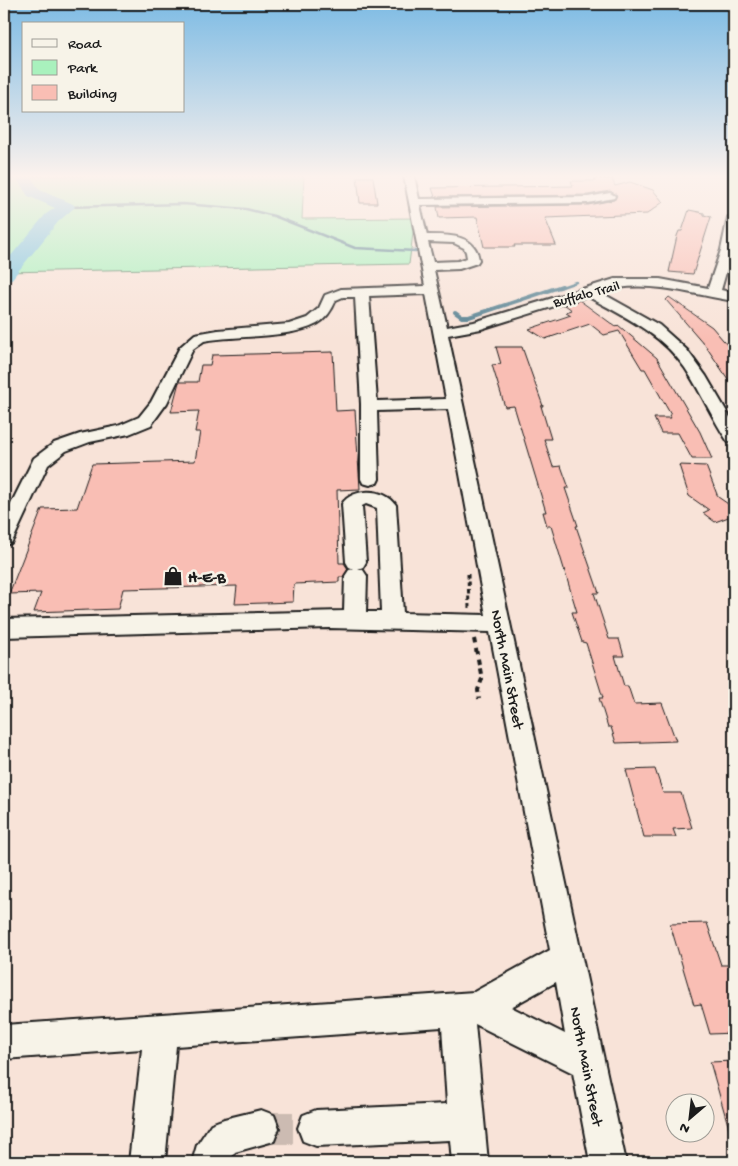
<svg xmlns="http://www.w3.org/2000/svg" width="738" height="1166" font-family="'Gochi Hand',sans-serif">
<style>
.green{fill:#a9f1bd;stroke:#62866c}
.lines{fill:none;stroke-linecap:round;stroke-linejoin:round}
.stream-far1{stroke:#578191;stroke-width:2.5}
.stream{stroke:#578191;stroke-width:4}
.river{fill:#7ec5df;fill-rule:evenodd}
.building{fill:#f9beb4;stroke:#1c1c1c}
.minor-tunnel{stroke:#ccbbb2;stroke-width:32;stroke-dasharray:32 16;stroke-linecap:butt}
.minor-casing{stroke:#1c1c1c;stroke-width:4}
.path-far1{stroke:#1c1c1c;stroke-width:3;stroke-dasharray:4.5 3;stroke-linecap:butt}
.path{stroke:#1c1c1c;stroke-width:4;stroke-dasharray:5.5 4.5;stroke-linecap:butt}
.minor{fill:#f7f3e8;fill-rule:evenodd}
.labels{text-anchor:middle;stroke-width:5;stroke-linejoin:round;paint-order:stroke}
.far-street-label{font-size:14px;fill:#1c1c1c;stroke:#f7f3e8}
.poi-label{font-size:16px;font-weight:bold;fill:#1c1c1c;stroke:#f7f3e8;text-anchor:start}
.street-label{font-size:16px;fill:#1c1c1c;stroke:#f7f3e8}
</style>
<rect width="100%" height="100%" fill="#f8e3d8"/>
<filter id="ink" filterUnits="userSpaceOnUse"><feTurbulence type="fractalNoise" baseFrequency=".02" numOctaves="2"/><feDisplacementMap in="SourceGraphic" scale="10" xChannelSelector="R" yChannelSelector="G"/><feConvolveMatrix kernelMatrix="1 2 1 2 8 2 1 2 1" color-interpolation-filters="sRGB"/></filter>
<g filter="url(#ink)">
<path class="green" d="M4,176h300l-2,43 113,-1 -6,46 -405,8z"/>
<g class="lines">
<path class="stream-far1" d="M67,207l116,-3 63,5 28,7 81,32 61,3
M559,288l17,-6"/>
<path class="stream" d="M455,312l7,5h7l93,-31"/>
<path class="river" d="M15,176h15l10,14 33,14 2,3 -17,15 -47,58 -7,2v-18l42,-50 9,-6 -27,-12z"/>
</g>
<path class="building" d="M357,177h16l4,26h-17z
M594,178l18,1 3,7 15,-4 23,8 10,12 -16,12 -102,4 11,27h-42l1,2h-31l-7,-30 -38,1 -2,-11 151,-2 26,-5 3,-5 -7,-4 -22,4 -153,2 -3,-9 141,-2 -2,-5h24z
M689,210l15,3v2l7,2 -18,57 -24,-2 8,-36 2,-5h3z
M669,297l43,30 22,26v35l-29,-43 -39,-45z
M579,300l37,27 2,-2 39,33 43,74 12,27h-20l-14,-26h-17l-7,-15h17l-2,-3h2l-26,-46h-3l-23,-38 -15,4 -14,-11 -45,15 -16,-10 42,-14 -5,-3 6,-2 -7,-5z
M496,347h26l21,59h-2l10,33h-7l9,28 8,-1 8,22h-4l13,38h-2l23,67h-5l15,46h10l5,17h-9l9,30h4l6,18 28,-1 14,38 -60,2 -5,-16h-3l-9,-29h4l-17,-55 -4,-1 -10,-30h5l-26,-86h-4l-4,-14h3l-32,-106 -9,1 -13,-42 9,-1z
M333,352l3,59 19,-1 5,79 -23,1 2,73h5l4,6 -5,8h-4v5l-45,2 -1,18 -58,2 2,-18 -114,3 -5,20 -84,3 7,-19 -32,1 33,-85 35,-1 15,-44 103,-3 5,-29h-5l4,-21 -28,1 8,-30h19l3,-17h9l2,-10z
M679,465l27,1 12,31 16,11v7l-19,7 -12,-9 6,-3 -20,-14z
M655,769l8,24h18l11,35 -19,1 3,8h-32l-18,-67z
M707,923l14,42h13v68l-24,1 -9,-30 -7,1 -24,-81z
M734,1061v70l-4,1 -20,-70z"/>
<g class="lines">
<path class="minor-tunnel" d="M261,1128h55"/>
<defs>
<path id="minor" d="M404,176h10l5,23 169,-2 22,-4 5,3 -1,2 -26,5 -168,2 7,30c21,0 49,-1 52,25l-2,3 -18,6 -25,1 13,57 27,-5 141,-43h45l48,9 13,-38 7,-33 6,-3v30l-13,46 13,3v8c-44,-7 -89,-23 -134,-9l59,33 28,25 19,26 28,48v19l-6,-1c-16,-24 -27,-50 -43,-74 -24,-35 -62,-52 -98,-72l-106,33 -33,6 178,827h-36l-17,-89 -98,-49 13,138h-36l-2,-22 -134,6 -13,-5 -5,-13 5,-13 13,-5 131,-6 -5,-77 -266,19 -11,116h-36l13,-113 -138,10v-34l470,-33 76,-42 -60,-318 -161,-4 -325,9v-18l340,-8 1,-35 4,-6 5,-1 -5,-2 -3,-5 -4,-58c11,-17 43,-16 54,1l7,108 83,2 -38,-206 -71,2 2,68 -2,4 -7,2 -7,-2 -2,-4v-75l-6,-107h-12l-7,3c-4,10 -10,19 -19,24 -29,15 -80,11 -113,17l-11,8 -26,54 -16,22 -22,9 -39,8 -24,9 -18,14 -34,73 -3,5 -7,2v-27l30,-60 20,-15 26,-9 38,-8 21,-9 12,-15 29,-55 15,-13 23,-4 71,-6 18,-6 12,-10 6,-13 16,-6 84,-3zM428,242l26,1 10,5 2,4 1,6 -9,3 -25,1zM426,294l20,105 -69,2 -8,-105zM366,504l11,4 4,104h-15l1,-36 -4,-6 -5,-1 5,-2 3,-5 -4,-56zM556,982l9,52 -54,-27z
M261,1110l13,5 5,13 -5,13 -39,11 -6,10h-37l5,-17 14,-21 13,-5z"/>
</defs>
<use href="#minor" class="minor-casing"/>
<path class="path-far1" d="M468,574l1,34"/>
<path class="path" d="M474,639l8,40 -4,11 1,9"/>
<use href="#minor" class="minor"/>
</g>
</g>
<linearGradient id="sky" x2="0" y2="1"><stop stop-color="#7dbbe4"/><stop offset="0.52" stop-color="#fcf2ed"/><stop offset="1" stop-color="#fcf2ed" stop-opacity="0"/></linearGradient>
<rect width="738" height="339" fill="url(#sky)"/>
<defs>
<symbol id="shop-bare" viewBox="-9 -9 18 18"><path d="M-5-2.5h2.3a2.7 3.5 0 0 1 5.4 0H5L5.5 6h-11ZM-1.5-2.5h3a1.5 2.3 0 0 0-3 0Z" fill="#1c1c1c" stroke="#f7f3e8" stroke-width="2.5" paint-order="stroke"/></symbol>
</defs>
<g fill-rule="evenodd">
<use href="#shop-bare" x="159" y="562" width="28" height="28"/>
</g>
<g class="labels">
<g class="far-street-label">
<text transform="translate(586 293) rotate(-15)" y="5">Buffalo Trail</text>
</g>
<g class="poi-label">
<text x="188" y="582">H-E-B</text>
</g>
<g class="street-label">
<text transform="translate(509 669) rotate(79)" y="6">North Main Street</text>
<text transform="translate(588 1066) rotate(79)" y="6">North Main Street</text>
</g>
</g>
<rect width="738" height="1166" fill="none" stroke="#f7f3e8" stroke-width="20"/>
<rect x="10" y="10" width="718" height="1146" fill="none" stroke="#1c1c1c" stroke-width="2" filter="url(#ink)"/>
<rect x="22" y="22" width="162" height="90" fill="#f7f3e8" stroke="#9f9d96"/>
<rect x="32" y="39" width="25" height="8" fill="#f7f3e8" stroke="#9f9d96"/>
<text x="68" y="48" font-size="15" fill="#1c1c1c">Road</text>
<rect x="32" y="60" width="25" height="15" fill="#a9f1bd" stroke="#9f9d96"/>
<text x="68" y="72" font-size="15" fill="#1c1c1c">Park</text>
<rect x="32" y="85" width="25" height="15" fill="#f9beb4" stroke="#9f9d96"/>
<text x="68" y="98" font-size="15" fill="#1c1c1c">Building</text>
<g transform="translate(690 1118) rotate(208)"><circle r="24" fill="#f7f3e8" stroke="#9f9d96"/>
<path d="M0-4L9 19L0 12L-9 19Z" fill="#1c1c1c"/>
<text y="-8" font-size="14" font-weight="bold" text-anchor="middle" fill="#1c1c1c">N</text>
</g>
</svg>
